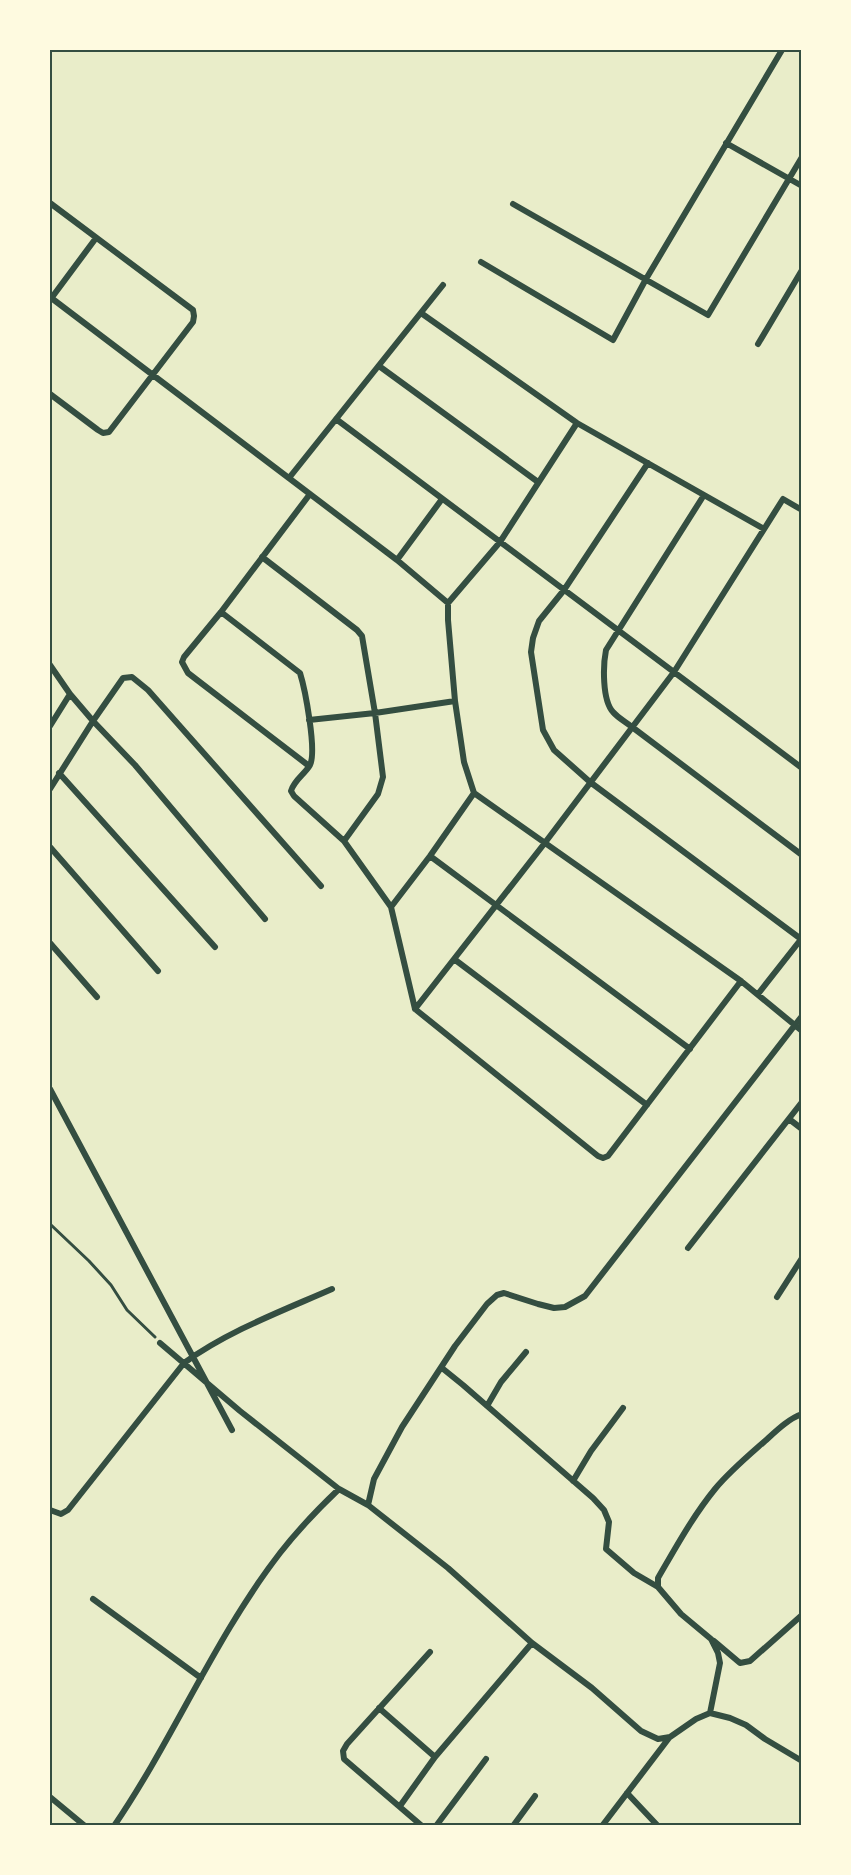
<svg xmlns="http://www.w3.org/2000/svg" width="851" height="1875" font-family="Rubik,sans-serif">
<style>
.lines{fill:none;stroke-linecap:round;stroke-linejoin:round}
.path{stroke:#344e41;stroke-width:3}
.minor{stroke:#344e41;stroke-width:6}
.neatline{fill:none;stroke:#344e41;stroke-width:2}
</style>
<rect width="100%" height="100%" fill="#e9edc9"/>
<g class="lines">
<path class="path" d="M50,1224l39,37 22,24 16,25 28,27"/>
<path class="minor" d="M726,143l76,43
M50,203l143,107 1,6 -1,6 -84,110 -6,1 -5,-3 -48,-36
M513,204l195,111 94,-158
M481,262l132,78 33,-61 136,-229
M50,297l347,263 51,43
M50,300l46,-62
M421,313l156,110 187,106
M758,344l44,-74
M379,366l159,116
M336,419l466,349
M577,423l-77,119 -52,61v17l7,81 9,61 10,31 267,188 61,50
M648,463l-84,127 -25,31 -6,17 -2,14 12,78 11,20 36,32 211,157
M289,478l154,-193
M704,495l-98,155c-3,15 -4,50 7,62 5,6 13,10 19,15l170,128
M262,557l95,73 5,6 13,77 8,64 -5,17 -34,47
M397,560l45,-61
M221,612l79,61c5,16 17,78 10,92 -5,9 -16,15 -19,26l3,5 50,45 47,66 24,102
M50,665l20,29 -20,32
M70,694l23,27 42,44 130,154
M309,720l66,-7 80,-12
M309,766l-121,-93 -6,-11 2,-5 37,-45 89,-118
M59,773l156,174
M50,789l43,-68 30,-43 9,-1 16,13 173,196
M50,847l108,124
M430,856l260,193
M391,907l39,-51 44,-63
M50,943l47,54
M454,959l193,146
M741,981l-133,175 -5,2 -5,-2 -183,-147 129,-165 130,-172 109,-173 19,11
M758,994l44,-56
M50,1089l182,341
M789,1119l13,10
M688,1248l114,-146
M777,1297l25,-39
M160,1343l80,68 99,78
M442,1368l21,17 130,113 11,12 5,12 -3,27 28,24 24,14
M487,1406l14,-24 25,-30
M573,1481l18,-30 32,-43
M368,1505l6,-26 28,-52 53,-81 32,-42 10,-9 7,-2 34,11 16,4 11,-1 20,-11 217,-280
M50,1510l11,4 7,-4 116,-147c44,-32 98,-52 148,-74
M93,1599l108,79
M714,1641l26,22 10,-2 52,-46
M379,1708l56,49
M710,1713l10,-50 -2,-10 -7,-14 -30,-25 -23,-27v-9c18,-31 35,-62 57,-89 15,-18 33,-33 50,-48 11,-10 23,-22 37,-27
M627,1793l31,33
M50,1797l35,29
M400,1806l35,-49 97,-114
M114,1826c60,-88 101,-189 166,-273 18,-23 38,-44 59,-64l29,16 80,63 84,75 60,45 49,43 17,8 12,-2 26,-18 14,-6 20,5 16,7 19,14 37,22
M422,1826l-78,-67 -1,-8 4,-7 83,-92
M436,1826l50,-67
M513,1826l22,-30
M602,1826l67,-88"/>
</g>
<rect width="851" height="1875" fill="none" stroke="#fefae0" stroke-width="102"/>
<rect x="51" y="51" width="749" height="1773" class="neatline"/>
</svg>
